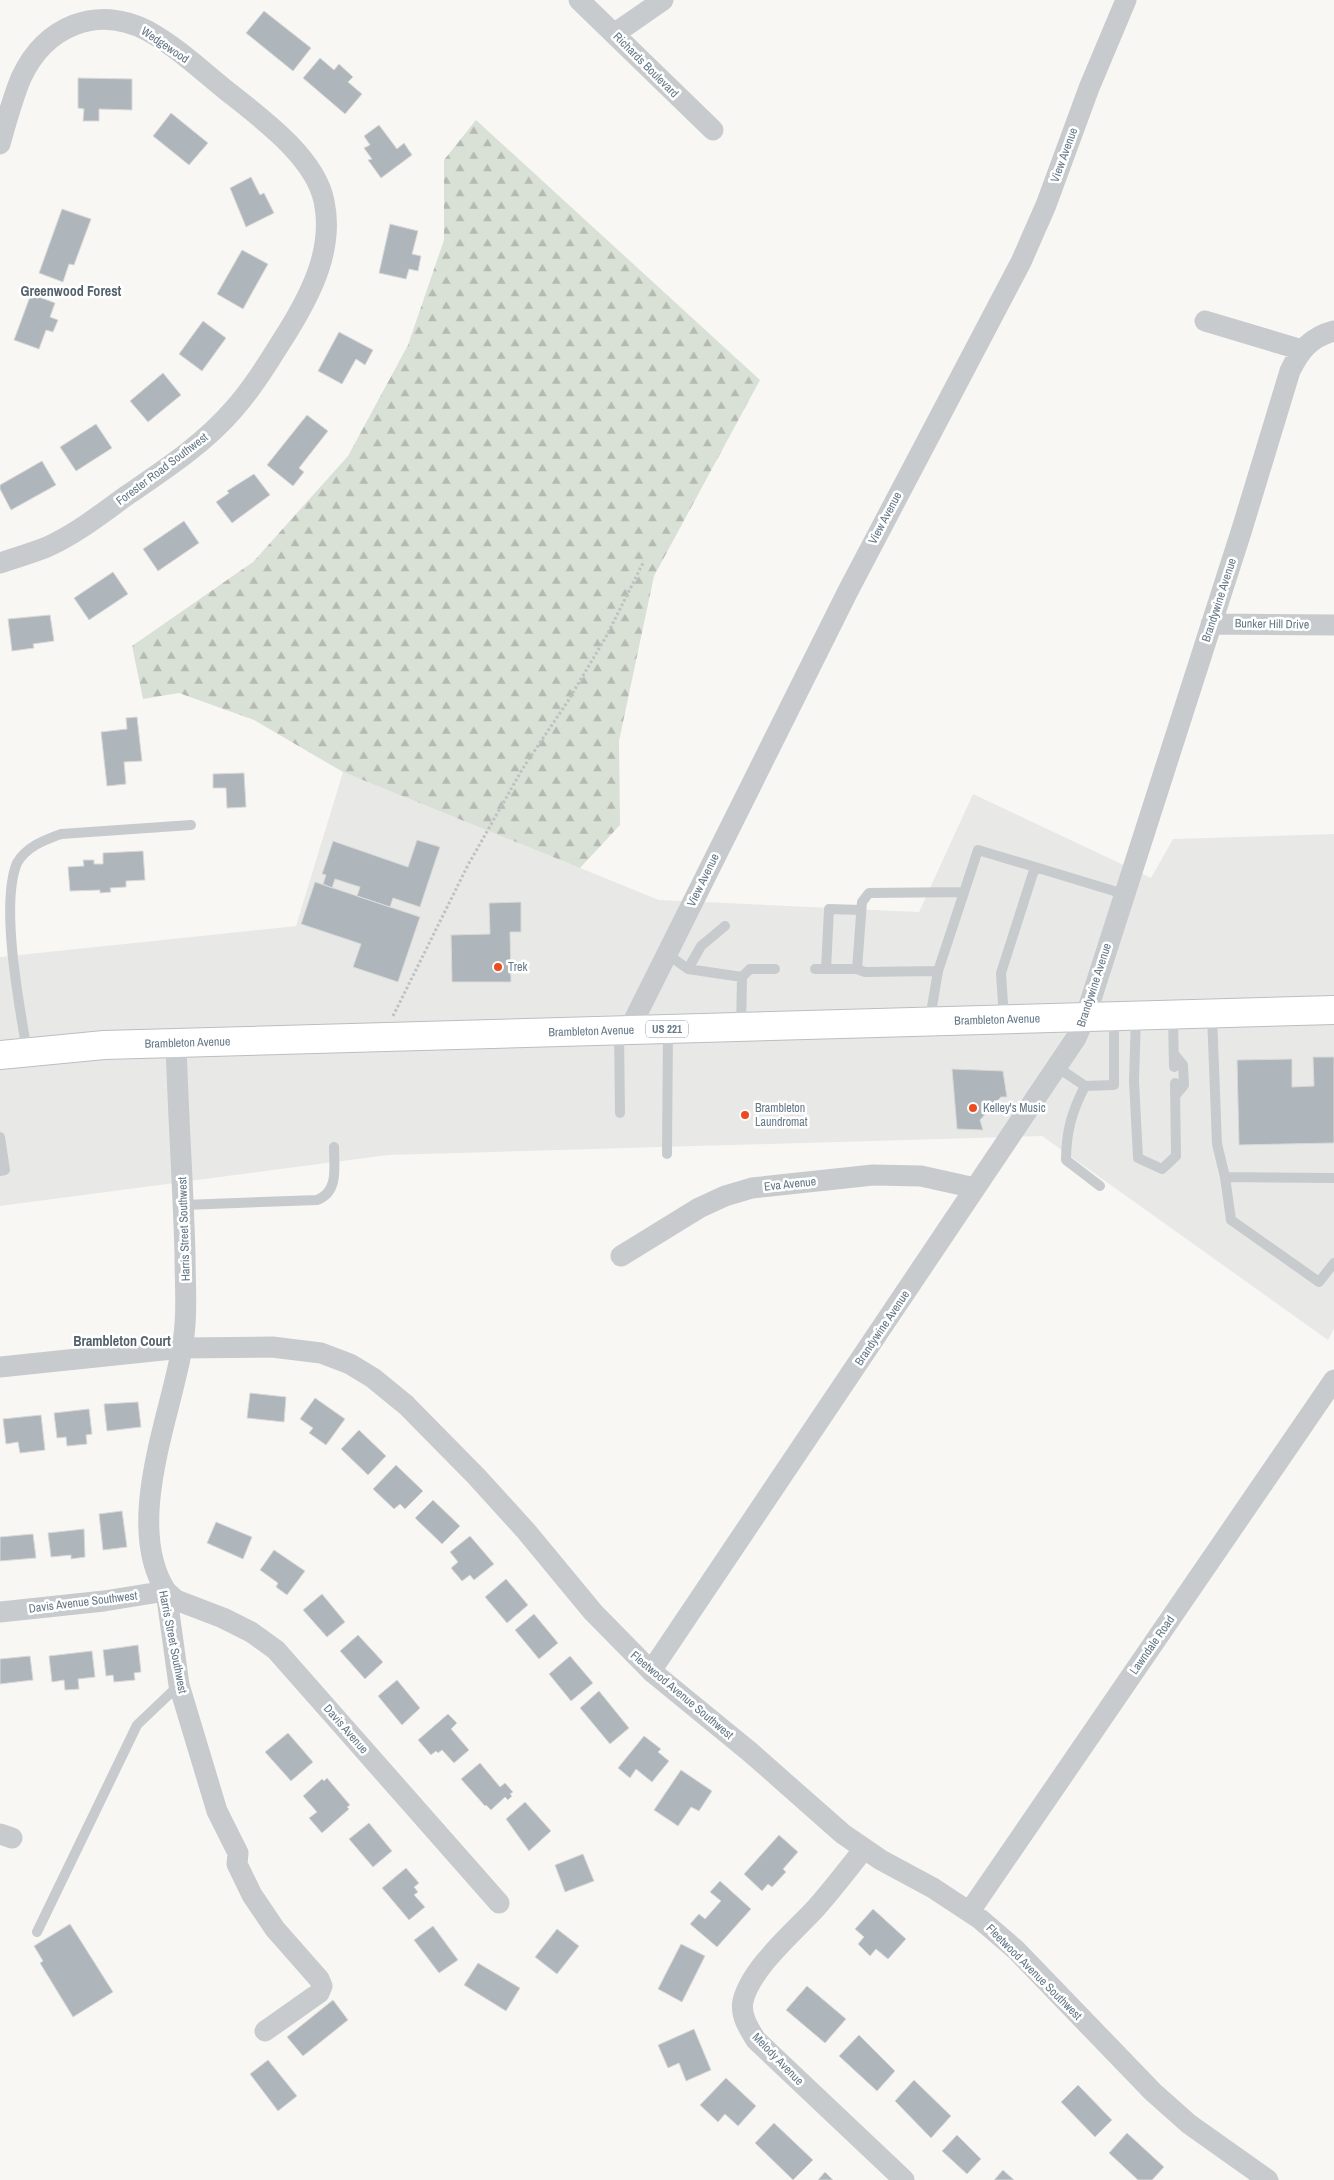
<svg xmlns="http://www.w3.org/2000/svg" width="1334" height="2180" font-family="'Archivo Narrow',sans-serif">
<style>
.built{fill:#e8e9e7}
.forest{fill:url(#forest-firs)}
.building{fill:#aeb6bc;stroke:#d9d9d7}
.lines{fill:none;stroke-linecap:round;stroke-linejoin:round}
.primary-casing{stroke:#babec2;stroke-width:30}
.path{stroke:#bec1c3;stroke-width:3;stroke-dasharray:2.5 2.5;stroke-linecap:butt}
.service{stroke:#c7cbce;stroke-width:10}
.minor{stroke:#c7cbce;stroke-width:21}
.primary{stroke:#fff;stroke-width:28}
.poi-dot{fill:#ed4c1f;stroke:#fff;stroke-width:2}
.labels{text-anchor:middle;stroke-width:5;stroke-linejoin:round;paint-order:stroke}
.shield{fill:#fff;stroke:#93a0ab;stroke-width:1}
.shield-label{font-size:11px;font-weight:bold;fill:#657887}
.street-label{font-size:12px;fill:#657887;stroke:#fff}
.poi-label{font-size:12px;fill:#657887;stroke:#fff;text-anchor:start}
.neighbourhood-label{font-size:14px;font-weight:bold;fill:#53616c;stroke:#fff}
</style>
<defs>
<pattern id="forest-firs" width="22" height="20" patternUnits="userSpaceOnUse" patternTransform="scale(1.25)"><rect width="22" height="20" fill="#d9e0d5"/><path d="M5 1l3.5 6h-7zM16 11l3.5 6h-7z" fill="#b4bab2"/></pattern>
</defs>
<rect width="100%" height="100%" fill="#f8f7f4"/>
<path class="built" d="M343,772l316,128 260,12 54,-118 178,84 22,-39 161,-5v495l-6,11 -286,-204 -654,19 -388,51v-249l296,-31z"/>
<path class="forest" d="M476,120l284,260 -106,196 -35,165 1,84 -40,43 -237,-96 -89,-52 -75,-27 -36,6 -11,-53 121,-84 95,-106 60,-111 36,-105v-80z"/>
<path class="building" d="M264,11l47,37 -18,23 -47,-38z
M320,58l14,12 5,-6 14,13 -5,5 14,12 -17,20 -42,-36z
M78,78l54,1v31l-33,-1v12h-16l1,-12 -6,-1z
M171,113l37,30 -19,22 -36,-29z
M379,125l18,24 7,-6 8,12 -31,23 -13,-18 4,-1 -8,-11 6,-3 -6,-9z
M251,177l9,18 4,-2 10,20 -28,14 -16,-39z
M62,209l29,10 -17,46 -5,-1 -6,18 -24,-9z
M390,224l28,7 -6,23 9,2 -3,15 -9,-2 -3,10 -27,-6z
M242,250l26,14 -25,45 -26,-15z
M31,294l24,9 -5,14 8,3 -5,12 -7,-2 -7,19 -25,-9z
M203,321l23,17 -24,33 -23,-17z
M339,332l34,18 -8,15 -9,-6 -14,25 -24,-13z
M163,373l18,22 -33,27 -18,-21z
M307,415l21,16 -29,37 5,4 -11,14 -26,-21z
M96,424l16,24 -36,23 -16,-24z
M42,461l14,24 -45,25 -11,-21v-4z
M254,474l16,21 -38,28 -16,-21 13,-9 -2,-2z
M184,521l15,22 -41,28 -15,-22z
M113,572l15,22 -39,26 -15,-22z
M50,615l4,26 -21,3 1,4 -22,3 -4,-32z
M137,717l5,44 -18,1 2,22 -19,2 -6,-54 26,-3 -1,-11z
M244,773l2,34 -19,1 -1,-20h-13v-14z
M417,840l23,7 -20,60 -27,-9 -3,9 -33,-11 3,-9 -25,-8 -3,9 -9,-4 3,-9 -4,-1 11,-33 75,26z
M143,851l2,29 -19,1v6l-16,1 1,4 -11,1v-3l-30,1 -2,-24 16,-1 -1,-6h11v4h9v-11z
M315,882l105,35 -22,65 -45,-15 8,-23 -60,-20z
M521,902v30h-11l1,50h-59l-1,-47 39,-1 -1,-31z
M1313,1057h21v86l-95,2 -2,-85 55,-1v28l22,-1z
M952,1069l51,2 4,26h-6l-21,23 3,10 -26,-1z
M250,1393l36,4 -2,25 -37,-4z
M315,1398l30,21 -19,26 -17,-12 4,-5 -13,-9z
M138,1402l3,25 -34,4 -3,-27z
M89,1409l3,25 -6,1 1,9 -20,2 -1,-9 -9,1 -3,-25z
M41,1415l4,35 -25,3 -2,-11 -12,2 -3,-25z
M359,1430l27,26 -18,19 -27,-26z
M396,1465l27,26 -18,18 -5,-5 -6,5 -21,-20z
M433,1500l27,26 -18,18 -27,-26z
M122,1511l5,36 -24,3 -4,-36z
M216,1522l36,15 -9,22 -36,-16z
M84,1529l1,28 -14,2v-4l-20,2 -3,-24z
M33,1534l3,24 -36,3v-24z
M470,1536l24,28 -20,16 -4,-5 -8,6 -11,-13 7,-6 -8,-10z
M274,1550l31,21 -18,24 -11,-8 2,-4 -18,-13z
M506,1579l22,26 -21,18 -22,-26z
M322,1594l23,28 -18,15 -24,-27z
M534,1614l24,29 -19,16 -24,-29z
M358,1635l25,27 -18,17 -25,-28z
M138,1645l3,27 -7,1 1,7 -21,2 -1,-7 -7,1 -3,-26z
M92,1651l3,26 -17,2 1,10 -14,1 -1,-10 -12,2 -3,-26z
M30,1656l3,24 -33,4v-25z
M570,1656l23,27 -22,18 -22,-27z
M397,1680l23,28 -18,17 -24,-29z
M599,1691l30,37 -19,16 -30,-36z
M448,1714l9,9 -6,6 18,21 -15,13 -12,-13 -4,3 -2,-2 -5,4 -13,-15z
M288,1733l25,29 -22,19 -26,-29z
M644,1736l17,13 -3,3 11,9 -17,21 -16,-13 -6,9 -12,-10z
M480,1763l20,24 5,-4 8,9 -3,2 2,2 -4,4 -3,-3 -14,13 -5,-5 -1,1 -24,-27z
M681,1770l31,21 -13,20 -8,-4 -13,19 -24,-16z
M327,1778l23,27 -3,2 2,2 -27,24 -13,-15 8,-6 -14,-16 19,-17 2,2z
M525,1802l26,29 -22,20 -23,-32z
M369,1823l23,28 -19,16 -24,-28z
M779,1835l19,17 -15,17 3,3 -14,15 -4,-3 -6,7 -18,-17z
M583,1854l11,27 -29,11 -10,-27z
M406,1868l13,15 -5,4 4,5 -4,3 11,12 -16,13 -27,-32z
M720,1881l31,28 -34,38 -27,-23 9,-10 6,5 16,-18 -11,-9z
M873,1909l33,30 -18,20 -12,-10 -6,7 -12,-12 6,-7 -9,-8z
M70,1924l43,68 -40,25 -33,-54 3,-2 -9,-15z
M433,1926l25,34 -19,13 -25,-33z
M557,1929l22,17 -22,28 -22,-17z
M681,1944l24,12 -23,46 -24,-13z
M478,1963l42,25 -14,23 -42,-26z
M807,1986l39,33 -21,24 -39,-33z
M333,2000l15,20 -45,36 -16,-19z
M694,2029l17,41 -25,11 -7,-18 -11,5 -10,-23z
M859,2035l36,36 -18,20 -38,-35z
M268,2060l29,36 -19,15 -28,-37z
M726,2078l30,28 -18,20 -13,-12 -7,8 -18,-17z
M914,2080l37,36 -20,22 -36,-37z
M1078,2085l34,35 -17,17 -34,-35z
M774,2123l39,37 -20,20 -38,-37z
M1127,2133l37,34 -12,13h-14l-29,-27z
M957,2135l24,24 -14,15 -25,-23z
M1003,2170l11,10h-20z
M825,2172l8,8h-15z"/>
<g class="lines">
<defs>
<g id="primary">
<path id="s1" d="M0,1055l104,-10 1230,-35"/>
</g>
</defs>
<use href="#primary" class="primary-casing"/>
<path class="path" d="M393,1016l75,-151 55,-97 45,-67 39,-66 37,-74"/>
<path class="service" d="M667,954l21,15 54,8
M688,969l13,-23 24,-20
M815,969h42l5,-67 7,-9 94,-1
M826,969l3,-60 32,1
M857,969l8,3 73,-1
M1212,1015l5,129 8,33 109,1
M1173,1016l1,51
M1136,1017l-2,64 4,77 24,11 14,-13 -1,-73
M930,1019l8,-48 40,-121 57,17
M1004,1019l-3,-46 34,-106 89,27
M741,1027l1,-50 8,-8h25
M619,1031l1,82
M27,1051c-8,-47 -27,-147 -10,-188 10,-17 28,-23 44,-29l130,-9
M1174,1054l9,11 1,20 -9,11
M1057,1067l28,19
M0,1137l5,33 -5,1
M667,1154l1,-124
M1225,1177l6,43 88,62 15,-19
M1100,1186l-34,-26c0,-28 6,-49 19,-74l29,-1v-67
M184,1205l133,-5c22,-8 17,-33 17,-53
M37,1932l100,-207 42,-40"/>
<path class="minor" d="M579,0l134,130
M614,34l49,-34
M0,144c6,-22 12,-44 21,-66 24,-52 76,-74 127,-47 29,16 54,40 79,60 34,27 88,66 97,110 10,47 -12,91 -36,130 -17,27 -33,54 -54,78 -30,35 -70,61 -108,87 -25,18 -50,38 -79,51 -15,6 -32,11 -47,16
M1205,321l97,29
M1211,624l123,1
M629,1030l219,-439 173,-329 25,-57 43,-117 37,-88
M176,1043c2,70 7,140 9,211 0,31 3,63 -3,94 -12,70 -58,177 -16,243l13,94 38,126 21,42 -1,11 15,31 23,34 44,50 3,7 -3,7 -54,38
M621,1256l78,-48 26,-12 27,-8 121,-13 48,1 54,12
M0,1367l182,-19 90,-1 49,6 29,11 23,14 33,27 70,71 50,55 67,81 58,59 99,81 93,82 38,26 52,28 47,31 36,31 137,142 36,32 79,56
M0,1612l104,-11 62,-10 10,9 47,18 28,14 25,18 223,253
M651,1671l425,-633 9,-20 157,-489 48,-158c10,-21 21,-34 44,-40
M0,1834l12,4
M864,1849c-16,20 -31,40 -48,59 -23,25 -65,60 -73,93 -3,14 6,28 13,39l148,140
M970,1911l364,-531"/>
<use href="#primary" class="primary"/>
</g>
<g class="poi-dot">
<circle cx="498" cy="967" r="5"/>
<circle cx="973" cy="1108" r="5"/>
<circle cx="745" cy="1115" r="5"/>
</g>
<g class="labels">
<rect class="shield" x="646" y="1020.5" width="42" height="17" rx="4"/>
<g class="shield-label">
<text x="667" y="1033">US 221</text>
</g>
<g class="street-label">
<text transform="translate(165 45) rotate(34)" y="4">Wedgewood</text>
<text transform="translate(646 65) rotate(45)" y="4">Richards Boulevard</text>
<text transform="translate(1064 155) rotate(-70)" y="4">View Avenue</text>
<text transform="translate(162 469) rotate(-37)" y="4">Forester Road Southwest</text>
<text transform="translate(885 518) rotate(-62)" y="4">View Avenue</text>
<text transform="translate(1219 600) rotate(-72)" y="4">Brandywine Avenue</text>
<text transform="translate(1272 624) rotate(1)" y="4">Bunker Hill Drive</text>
<text transform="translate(703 880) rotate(-64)" y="4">View Avenue</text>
<text transform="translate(1094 985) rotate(-72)" y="4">Brandywine Avenue</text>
<text dy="4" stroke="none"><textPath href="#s1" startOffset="998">Brambleton Avenue</textPath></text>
<text dy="4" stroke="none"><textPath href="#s1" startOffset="592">Brambleton Avenue</textPath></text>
<text dy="4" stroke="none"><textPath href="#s1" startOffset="188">Brambleton Avenue</textPath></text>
<text transform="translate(790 1184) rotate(-6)" y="4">Eva Avenue</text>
<text transform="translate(184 1229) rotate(-92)" y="4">Harris Street Southwest</text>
<text transform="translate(882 1328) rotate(-56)" y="4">Brandywine Avenue</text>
<text transform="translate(83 1602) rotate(-7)" y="4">Davis Avenue Southwest</text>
<text transform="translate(173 1642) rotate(79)" y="4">Harris Street Southwest</text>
<text transform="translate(1152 1645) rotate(-55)" y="4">Lawndale Road</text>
<text transform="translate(682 1695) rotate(40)" y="4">Fleetwood Avenue Southwest</text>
<text transform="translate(346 1729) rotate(49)" y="4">Davis Avenue</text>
<text transform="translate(1034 1972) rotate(45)" y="4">Fleetwood Avenue Southwest</text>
<text transform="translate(778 2059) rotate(46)" y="4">Melody Avenue</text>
</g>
<g class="poi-label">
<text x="508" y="971">Trek</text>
<text x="755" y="1112">Brambleton<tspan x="755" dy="14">Laundromat</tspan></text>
<text x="983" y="1112">Kelley's Music</text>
</g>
<g class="neighbourhood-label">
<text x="71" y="296">Greenwood Forest</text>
<text x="122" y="1346">Brambleton Court</text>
</g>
</g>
</svg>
